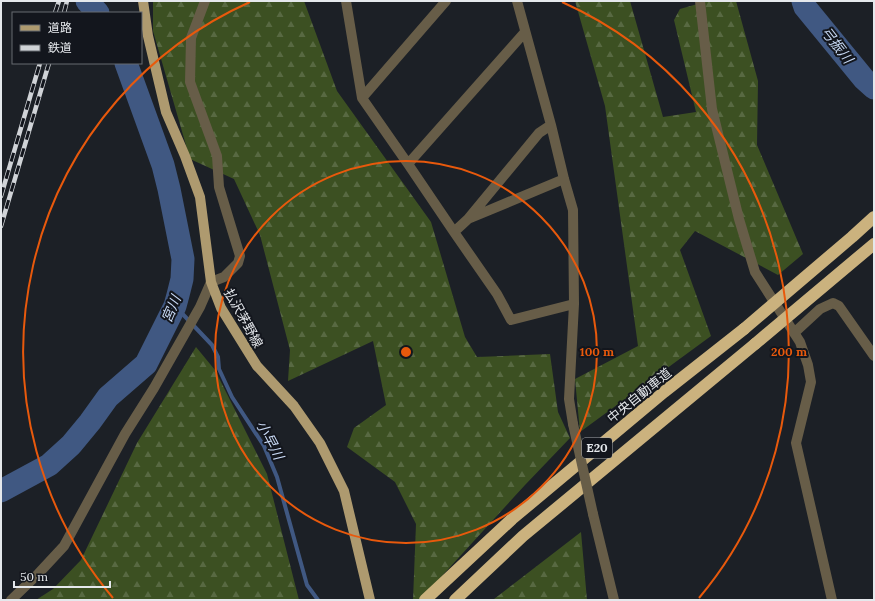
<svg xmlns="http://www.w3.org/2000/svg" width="875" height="601" font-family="Lora,'Noto Sans JP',serif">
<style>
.forest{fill:url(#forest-firs)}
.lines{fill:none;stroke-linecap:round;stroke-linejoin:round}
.stream{stroke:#405882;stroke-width:4}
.river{stroke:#405882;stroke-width:23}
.minor{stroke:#675d48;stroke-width:10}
.major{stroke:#ae9a6f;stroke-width:10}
.highway{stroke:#cbb27e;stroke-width:12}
.rail-casing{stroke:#d0d3d7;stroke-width:4.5}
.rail{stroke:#13161d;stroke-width:3;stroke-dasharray:9;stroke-linecap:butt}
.minor-bridge{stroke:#675d48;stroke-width:10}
.highway-bridge{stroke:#cbb27e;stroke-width:12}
.ring{fill:none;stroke:#e8590c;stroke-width:2}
.labels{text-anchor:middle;stroke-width:4;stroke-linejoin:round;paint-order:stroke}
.shield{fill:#13161d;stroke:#a6a9ae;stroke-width:1}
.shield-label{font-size:12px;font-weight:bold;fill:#e5e8ec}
.street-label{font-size:13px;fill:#e5e8ec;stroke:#13161d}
.water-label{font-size:14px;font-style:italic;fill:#c8d9f4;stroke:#13161d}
.centre{fill:#e8590c;stroke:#13161d;stroke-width:2}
.ring-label{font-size:12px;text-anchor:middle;font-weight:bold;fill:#e8590c;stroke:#13161d;stroke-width:4;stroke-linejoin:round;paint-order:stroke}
</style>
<defs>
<pattern id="forest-firs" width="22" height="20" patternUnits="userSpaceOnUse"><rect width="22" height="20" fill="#3c5022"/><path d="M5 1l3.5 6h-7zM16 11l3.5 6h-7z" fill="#586942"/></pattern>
</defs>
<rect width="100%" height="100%" fill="#1c2026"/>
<path class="forest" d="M153,1h151l33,90 94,131 34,115 12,20 73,-3 8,58 12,26 -45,47 -105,115h-7l3,-76 -21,-42 -48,-35 7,-19 32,-23 -13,-64 -85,40 2,-31 -30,-115 -26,-56 -44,-20 -37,-128z
M575,1h55l33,116 33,-5 -22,-92 6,-11 28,-8h28l22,80 -1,64 46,109 -25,21 -83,-44 -15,19 31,86 -131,96 -5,-53 63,-33 -33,-240z
M196,347l19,23 52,104 32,126h-263l17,-11 28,-29 56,-117z
M581,532l6,68h-99l6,-1z"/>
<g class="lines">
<path class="stream" d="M175,306l37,39 6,12 1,12 13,28 32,49 13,31 30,108 11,15"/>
<path class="river" d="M87,1l11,12
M803,1l2,6 59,72 10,9
M1,491l48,-26 22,-20 19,-23 18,-25 38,-33 29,-58 3,-11 4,-16 1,-20 -14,-70 -6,-24 -37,-102"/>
<path class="minor" d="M346,1l16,97 46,66 46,68 43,62 14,26 63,-16
M517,1l34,124 13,54 9,31 1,94 -5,95 4,25
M700,1l12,108 27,110 16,53 45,70 8,23 3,17 -15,61 36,157
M362,98l84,-97
M408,164l117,-132
M468,219l71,-86 12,-8
M454,232l14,-13 96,-40
M794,333l26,-24 13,-6 6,3 35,50
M593,514l21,86
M11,600l27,-26 26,-28 61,-112 29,-46 46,-81 11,-25 13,-5 14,-14 2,-7 -21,-69 -2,-31 -27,-74 1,-44 14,-37"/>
<path class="major" d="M143,1l5,35 18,76 19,44 15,41 11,85 10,26 36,58 37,40 26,37 24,48 26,109"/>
<path class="highway" d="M425,600l87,-81 152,-127 80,-63
M455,600l68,-64 232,-192"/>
<defs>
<path id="rail" d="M55,13l4,-12
M64,13l3,-12
M1,196l39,-133
M1,226l48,-163"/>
</defs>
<use href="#rail" class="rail-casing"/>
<use href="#rail" class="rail"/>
<path class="minor-bridge" d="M573,424l20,90"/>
<path class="highway-bridge" d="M744,329l108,-92 22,-20
M755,344l119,-100"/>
</g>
<g class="ring">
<circle cx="406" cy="352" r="191"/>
<path d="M113 598A383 383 0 0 1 250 2M562 2A383 383 0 0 1 699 598"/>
</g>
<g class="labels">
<rect class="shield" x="582" y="438" width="30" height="20" rx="3"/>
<g class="shield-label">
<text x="597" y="452">E20</text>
</g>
<g class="street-label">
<text transform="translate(244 318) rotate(61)" y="5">払沢茅野線</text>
<text transform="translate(639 395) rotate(-39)" y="5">中央自動車道</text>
</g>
<g class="water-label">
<text transform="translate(837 45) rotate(52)" y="5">弓振川</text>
<text transform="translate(171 309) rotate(-67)" y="5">宮川</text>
<text transform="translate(270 440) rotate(62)" y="5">小早川</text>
</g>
</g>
<circle cx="406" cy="352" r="6" class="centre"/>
<g class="ring-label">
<text x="597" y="356">100 m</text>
<text x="789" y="356">200 m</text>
</g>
<rect width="875" height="601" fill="none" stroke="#e5e8ec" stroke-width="4"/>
<rect x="12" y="12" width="130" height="52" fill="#13161d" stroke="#676a70"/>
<rect x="20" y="25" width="20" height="6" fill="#ae9a6f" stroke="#676a70"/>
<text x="48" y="32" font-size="12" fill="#e5e8ec">道路</text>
<rect x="20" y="45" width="20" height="6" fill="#d0d3d7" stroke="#676a70"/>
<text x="48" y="52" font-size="12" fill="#e5e8ec">鉄道</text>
<path d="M14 581v6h96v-6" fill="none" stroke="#e5e8ec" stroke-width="2"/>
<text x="20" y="581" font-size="12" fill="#e5e8ec" stroke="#13161d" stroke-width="3" paint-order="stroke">50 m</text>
</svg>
